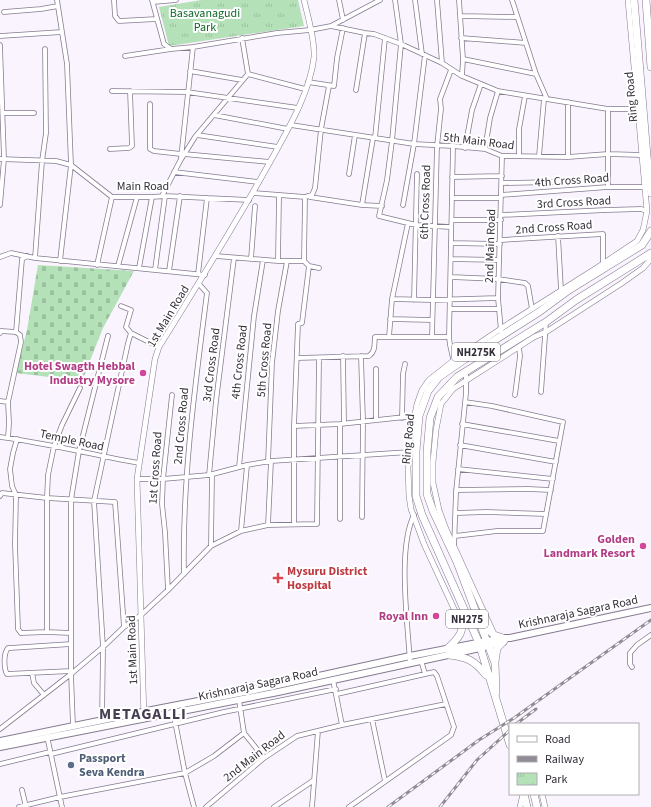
<svg xmlns="http://www.w3.org/2000/svg" width="651" height="807" font-family="'Source Sans 3',sans-serif">
<style>
.cemetery{fill:url(#cemetery-stones)}
.park{fill:url(#park-tufts)}
.lines{fill:none;stroke-linecap:round;stroke-linejoin:round}
.minor-casing{stroke:#857a8f;stroke-width:5.5}
.tertiary-casing{stroke:#857a8f;stroke-width:6}
.secondary-casing{stroke:#857a8f;stroke-width:8}
.trunk-casing{stroke:#857a8f;stroke-width:8}
.minor{stroke:#fff;stroke-width:4}
.tertiary{stroke:#fff;stroke-width:5}
.secondary{stroke:#fff;stroke-width:6}
.trunk{stroke:#fff;stroke-width:7}
.rail-casing{stroke:#908b95;stroke-width:3}
.rail{stroke:#fff;stroke-width:1.5;stroke-dasharray:4.5;stroke-linecap:butt}
.hotel-dot{fill:#d1479c;stroke:#fff;stroke-width:1.5}
.health-dot{fill:#e0444e;stroke:#fff;stroke-width:1.5}
.service-dot{fill:#5c6f8a;stroke:#fff;stroke-width:1.5}
.labels{text-anchor:middle;stroke-width:4;stroke-linejoin:round;paint-order:stroke}
.shield{fill:#fff;stroke:#716d74;stroke-width:1}
.shield-label{font-size:11px;font-weight:bold;fill:#342f39}
.park-label{font-size:12px;fill:#0f6828;stroke:#fff}
.street-label{font-size:12px;fill:#342f39;stroke:#fff}
.hotel-label{font-size:12px;font-weight:bold;fill:#b23c85;stroke:#fff;text-anchor:end}
.health-label{font-size:12px;font-weight:bold;fill:#be3a42;stroke:#fff;text-anchor:start}
.service-label{font-size:12px;font-weight:bold;fill:#4e5e75;stroke:#fff;text-anchor:start}
.district-label{font-size:16px;font-weight:bold;letter-spacing:1px;fill:#493f52;stroke:#fff}
</style>
<defs>
<pattern id="cemetery-stones" width="16" height="16" patternUnits="userSpaceOnUse"><rect width="16" height="16" fill="#b4e1b8"/><path d="M2 7V4a2 2 0 0 1 4 0v3zM10 15v-3a2 2 0 0 1 4 0v3z" fill="#9bc19f"/></pattern>
<pattern id="park-tufts" width="24" height="20" patternUnits="userSpaceOnUse"><rect width="24" height="20" fill="#b4e1b8"/><path d="M3 7l-1-3M5 7V3M7 7l1-3M15 17l-1-3M17 17v-4M19 17l1-3" fill="none" stroke="#9bc19f"/></pattern>
</defs>
<rect width="100%" height="100%" fill="#faf4fe"/>
<path class="cemetery" d="M38,265l96,6 -31,57 -21,53 -66,-8 11,-43z"/>
<path class="park" d="M201,0h97l6,26 -135,20 -10,-39z"/>
<g class="lines">
<defs>
<path id="minor" d="M57,0l10,64 4,101 -11,96
M114,0l1,16 4,5 38,-2
M152,0l12,44 7,5 22,-2 84,-14 33,-3 21,-4 49,-26
M339,0l4,20
M395,0l6,44 -9,97 -5,39 -8,36 37,9 35,2
M415,0l7,54
M437,0l5,63
M459,0l4,59 -1,17
M512,0l24,74 11,25
M153,2l23,-2
M4,12l37,-3 17,-3
M460,16l56,1
M331,26l34,7 9,1 27,10 41,19 20,13 36,15 110,18h31
M0,36l62,-4
M242,38l6,36
M461,38l65,5
M125,56l46,-7
M463,59l73,15
M190,71l52,9
M248,74l57,15
M308,82l26,4 3,-28 6,-30
M356,90l9,-57
M112,91l75,1 111,16
M568,102v55
M150,104v45l4,2 27,3
M608,109v78
M3,113h31
M214,115l74,14
M291,125l123,19 39,2 32,3 17,7 66,1 40,-3 34,1
M197,135l81,12
M375,138l10,-100
M453,146l-4,191 1,8 4,18
M465,148l7,-38 9,-26
M110,149l19,-1 3,-2 -2,-55
M485,149l5,-31 8,-27
M184,154l86,8
M519,156v-27l6,-33
M539,156l5,-57
M181,158l12,-111
M0,159l56,2 15,4 41,32h40l13,-1 84,4
M174,172l85,10
M349,174l6,-39
M452,177l50,-1
M502,183l52,-1
M253,193l52,4 7,-2 3,-7 6,-59 8,-43
M501,195l107,-8h37
M162,196l18,-35 15,-24 53,-63
M310,197l52,8 20,1
M452,198h49
M0,205l4,-46 -4,-114
M362,205l11,-67
M403,205l11,-61 11,-89
M501,215l105,-5 35,-1 6,2
M452,220h49
M558,236l3,54
M500,240l103,-6v30
M451,243l49,1
M216,256l62,5h26l5,5 10,2
M0,257l11,-4 24,5 170,17
M35,258l7,-97 4,-28 -1,-84
M251,259l4,-53
M451,259l48,1
M278,261l1,-65
M304,261l1,-64
M97,265l15,-68
M118,266l19,-69
M139,268l13,-71
M155,270l10,-74
M169,271l11,-75
M198,274l9,-76
M451,277l47,2 27,4 3,3 4,23
M392,299l40,1 66,-2
M414,300l3,-126
M121,306l10,4 -5,17 5,6
M450,309h49
M390,319l42,1
M501,331l-3,-33 4,-142
M0,333l1,-2 15,1 6,-73 5,-3
M389,337l3,-38 16,-76
M432,337l5,-191 4,-37 -1,-10 11,-29
M343,356l1,67
M361,356l2,65 -1,96
M297,358l72,-2c7,-5 5,-12 6,-19h74
M541,392l5,-70
M515,395l5,-39 -1,-9
M0,401l8,1
M402,418l1,-44 2,-10
M376,420v-51
M462,424l97,17
M294,426l46,-2 74,-8
M0,437c47,6 93,18 139,26
M8,438l1,-15 -1,-21 13,-60 -1,-7 -4,-3
M17,439l-4,14 -3,16 2,17 4,9 -1,49 3,85 3,4 26,-1
M460,445l96,17
M268,462l4,-99 6,-52 9,-50
M239,467l15,-151 9,-56
M458,469l95,10
M209,475l7,-74 18,-143
M137,479h26l46,-4 38,-10 24,-4 139,-9
M456,490l72,-1 23,1
M0,496l2,-3 45,5 68,4 9,125
M456,513l30,-1 60,2
M340,519v-95
M294,523v-97l4,-102 4,-1 7,-57
M268,525l3,-64
M241,531l6,-66
M455,536l42,-5h46l20,-109 -71,-16 -27,-4
M211,546l1,-72
M454,547l2,-55 10,-99v-21
M184,574c-2,-94 11,-188 23,-281l-8,-9
M168,590l-3,-58 -3,-28 1,-25 9,-84
M71,633l-24,-1v-134l1,-23 6,-29 8,-21 18,-37
M71,644l-61,4h-2c-5,6 -4,21 -1,26l64,-3
M421,660l4,14
M410,663c-2,-39 -13,-114 4,-148
M632,667l-2,-3v-11l7,-8 14,-10
M32,673l2,10 10,12
M333,680l9,45
M337,694l97,-22 3,4 17,51 -3,8 -102,72
M239,700l5,33 20,25
M173,711l12,62 9,34
M372,719l13,62
M102,721l1,-74 -9,-146 34,-158 3,-10 28,14
M73,726l-2,-52v-174l8,-49 29,-115
M0,729l71,-55 32,-27 21,-20 17,-12 27,-25 43,-44 30,-15 27,-6 49,-1 2,-166
M47,736l15,71
M51,754l173,-42 112,-23
M0,764l50,-12
M22,790l4,17
M19,807l41,-10 125,-24 29,-17 30,-23
M206,807l58,-49 33,-22 45,-11 104,-21
M274,807l40,-27
M312,807l6,-76"/>
<path id="tertiary" d="M462,626l-38,-82 -13,-35 -2,-13 -1,-28 2,-30 7,-34 5,-14 7,-10 24,-19 52,-35 93,-59 39,-26 6,-11 4,-19 -19,-211
M494,634l-48,-105 -7,-19 -6,-27v-21l3,-32 5,-26 12,-15 81,-52 12,-5 76,-49 21,-15 8,-9
M144,719l-7,-240 18,-120 4,-12c38,-61 76,-122 111,-185 17,-31 40,-69 44,-105 1,-17 -6,-40 -10,-57
M542,794l3,13
M520,807l3,-13"/>
<path id="secondary" d="M0,741l157,-32 98,-19 155,-34 93,-18h7l141,-30
M0,747l278,-55 202,-44 23,-6"/>
<path id="trunk" d="M634,0l13,156 4,37
M646,0l5,67
M482,624l12,11 9,3
M447,649c14,-13 16,-16 16,-36
M449,655c18,2 25,5 37,20
M495,662l2,-14 7,-7
M496,693l-1,-30 -38,-101 -24,-51 -6,-17v-42l3,-34 8,-21 19,-20 89,-55 30,-22 75,-47
M510,745l-31,-102 -57,-128 -6,-19v-45l3,-35 9,-25 11,-14 26,-18 74,-47 30,-22 73,-45 9,-14
M524,794l3,13
M534,794l3,13"/>
</defs>
<use href="#minor" class="minor-casing"/>
<use href="#tertiary" class="tertiary-casing"/>
<use href="#secondary" class="secondary-casing"/>
<use href="#trunk" class="trunk-casing"/>
<use href="#minor" class="minor"/>
<use href="#tertiary" class="tertiary"/>
<use href="#secondary" class="secondary"/>
<use href="#trunk" class="trunk"/>
<defs>
<path id="rail" d="M516,724l20,-15
M388,807l91,-67 35,-22 137,-98
M440,807l37,-47 33,-30"/>
</defs>
<use href="#rail" class="rail-casing"/>
<use href="#rail" class="rail"/>
</g>
<g class="hotel-dot">
<circle cx="143" cy="373" r="4"/>
<circle cx="643" cy="546" r="4"/>
<circle cx="436" cy="616" r="4"/>
</g>
<path class="health-dot" d="M276 572h4v4h4v4h-4v4h-4v-4h-4v-4h4z"/>
<circle class="service-dot" cx="71" cy="765" r="4"/>
<g class="labels">
<g class="shield">
<rect x="452" y="343" width="48" height="18" rx="3"/>
<rect x="446" y="610" width="42" height="18" rx="3"/>
</g>
<g class="shield-label">
<text x="476" y="356">NH275K</text>
<text x="467" y="623">NH275</text>
</g>
<g class="park-label">
<text x="205" y="17">Basavanagudi<tspan x="205" dy="14">Park</tspan></text>
</g>
<g class="street-label">
<text transform="translate(631 97) rotate(-95)" y="4">Ring Road</text>
<text transform="translate(479 141) rotate(7)" y="4">5th Main Road</text>
<text transform="translate(572 180) rotate(-4)" y="4">4th Cross Road</text>
<text x="143" y="190">Main Road</text>
<text transform="translate(425 202) rotate(-88)" y="4">6th Cross Road</text>
<text transform="translate(574 202) rotate(-3)" y="4">3rd Cross Road</text>
<text transform="translate(554 227) rotate(-4)" y="4">2nd Cross Road</text>
<text transform="translate(490 246) rotate(-88)" y="4">2nd Main Road</text>
<text transform="translate(168 316) rotate(-59)" y="4">1st Main Road</text>
<text transform="translate(264 360) rotate(-85)" y="4">5th Cross Road</text>
<text transform="translate(239 362) rotate(-84)" y="4">4th Cross Road</text>
<text transform="translate(211 365) rotate(-83)" y="4">3rd Cross Road</text>
<text transform="translate(181 426) rotate(-85)" y="4">2nd Cross Road</text>
<text transform="translate(408 439) rotate(-85)" y="4">Ring Road</text>
<text transform="translate(72 440) rotate(12)" y="4">Temple Road</text>
<text transform="translate(155 468) rotate(-86)" y="4">1st Cross Road</text>
<text transform="translate(578 612) rotate(-12)" y="4">Krishnaraja Sagara Road</text>
<text transform="translate(132 650) rotate(-92)" y="4">1st Main Road</text>
<text transform="translate(258 684) rotate(-12)" y="4">Krishnaraja Sagara Road</text>
<text transform="translate(254 756) rotate(-38)" y="4">2nd Main Road</text>
</g>
<g class="hotel-label">
<text x="135" y="370">Hotel Swagth Hebbal<tspan x="135" dy="14">Industry Mysore</tspan></text>
<text x="635" y="543">Golden<tspan x="635" dy="14">Landmark Resort</tspan></text>
<text x="428" y="620">Royal Inn</text>
</g>
<g class="health-label">
<text x="287" y="575">Mysuru District<tspan x="287" dy="14">Hospital</tspan></text>
</g>
<g class="service-label">
<text x="79" y="762">Passport<tspan x="79" dy="14">Seva Kendra</tspan></text>
</g>
<g class="district-label">
<text x="143" y="719">METAGALLI</text>
</g>
</g>
<rect x="509" y="723" width="130" height="72" fill="#ffffff" stroke="#aeacb0"/>
<rect x="517" y="736" width="20" height="6" fill="#ffffff" stroke="#aeacb0"/>
<text x="545" y="743" font-size="12" fill="#342f39">Road</text>
<rect x="517" y="756" width="20" height="6" fill="#908b95" stroke="#aeacb0"/>
<text x="545" y="763" font-size="12" fill="#342f39">Railway</text>
<rect x="517" y="773" width="20" height="12" fill="url(#park-tufts)" stroke="#aeacb0"/>
<text x="545" y="783" font-size="12" fill="#342f39">Park</text>
</svg>
